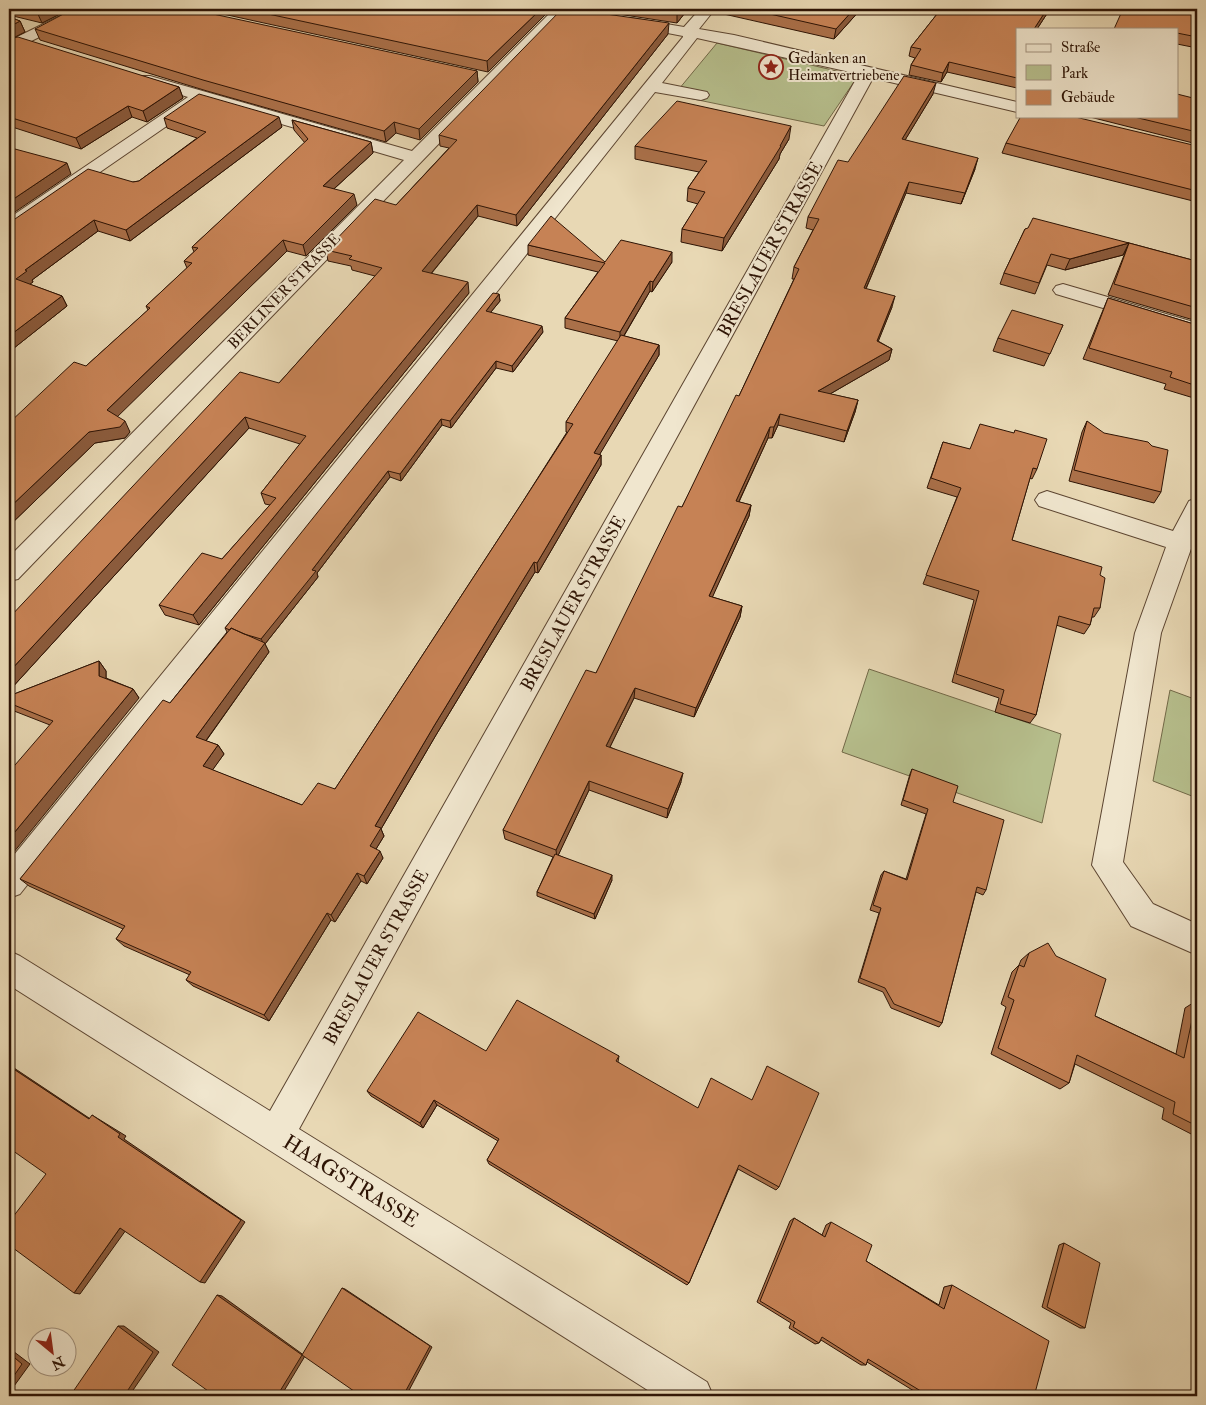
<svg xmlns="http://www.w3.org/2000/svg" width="1206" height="1405" font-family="'IM FELL Double Pica',serif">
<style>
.green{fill:#b6be8c;stroke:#726948}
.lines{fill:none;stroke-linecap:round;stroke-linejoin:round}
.minor-casing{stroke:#5c4531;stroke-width:2}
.minor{fill:#f0e6ce;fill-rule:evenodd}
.wall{fill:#aa7049;stroke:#2e1405}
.shaded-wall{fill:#8b5b3c;stroke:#2e1405}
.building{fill:#c68255;stroke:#2e1405}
.labels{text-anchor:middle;stroke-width:4;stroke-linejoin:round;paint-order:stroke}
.far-poi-label{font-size:15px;fill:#2e1405;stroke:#f0e6ce;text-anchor:start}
.far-street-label{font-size:15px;fill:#2e1405;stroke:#f0e6ce}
.street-label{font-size:18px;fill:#2e1405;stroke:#f0e6ce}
.near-street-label{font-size:21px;fill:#2e1405;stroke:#f0e6ce}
</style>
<rect width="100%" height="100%" fill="#e8d8b4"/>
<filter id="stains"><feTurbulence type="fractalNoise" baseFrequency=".004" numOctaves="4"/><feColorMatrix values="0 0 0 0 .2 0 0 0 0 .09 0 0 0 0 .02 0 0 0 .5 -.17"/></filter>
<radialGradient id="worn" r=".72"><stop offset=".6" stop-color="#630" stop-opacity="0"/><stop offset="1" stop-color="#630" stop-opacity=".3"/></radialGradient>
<path class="green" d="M717,43l141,33 -34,50 -150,-31z
M869,669l192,65 -19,89 -200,-71z
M1170,690l27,10v98l-44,-17z"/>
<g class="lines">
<defs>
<path id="minor" d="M74,9h18l-2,3 -81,40v-11z
M554,9h12l1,2 -549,568 -9,2v-24l395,-397 -201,-59 -187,129 -7,2v-14l179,-121 -50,-15 -2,-3 2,-3h12l262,75z
M700,9h15l-16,20 35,6 283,67v10l-144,-34 -574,1051 408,253 6,14h-56l-648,-411v-34l11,5 250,155 589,-1037 -162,-36 -35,45 45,9 2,3 -2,3 -6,2 -46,-8 -635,802 -11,4v-37l674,-824v-1l-57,-11 -2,-3 2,-3 5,-1 53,9z
M1063,284l134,39v13l-141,-42 -3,-4 3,-4z
M1047,491l126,40 16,-30 8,-3v34l-36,101 -38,229 30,42 44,20v31l-66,-29 -39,-61 43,-232 31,-86 -127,-41 -4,-6 4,-6z"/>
</defs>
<use href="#minor" class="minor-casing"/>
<use href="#minor" class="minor"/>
</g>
<path class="wall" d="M9,9h61l-28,14 -33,-8z
M200,9h345v6l-57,57z
M585,9h103l-11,14z
M715,9h146l-27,30 -119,-27z
M941,9h109l-13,20h-20v59l-70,-16 -6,10 -32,-7 2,-10 4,-7 -6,-2 2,-9z
M1099,9h98v39l-20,-4v-15l-56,-16z
M9,17l11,4 5,11 -14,7 168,48 4,11 -36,24 -15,-5 -51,32 -72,-23z
M35,29l442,42 1,11 -58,58 -24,-7 -10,9 -179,-51 -167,-51z
M668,34l-151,192 -39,-10 -47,58 38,19 -270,332 -34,-10 -6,-10 63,-46 48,-54 -5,-1 -4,-11 39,-49 -51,-16 -240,263v-73l270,-235 96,-107 -23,-6 -1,-4 -23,-5 -2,-11 70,-45 53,-57 -9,-2 -1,-11z
M933,94l-28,46 70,29 -14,35 -55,-11 -40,96 26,18 -14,34 14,8 -3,11 -59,34 28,6 -3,12 -11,30 -66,-17 -6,13h-4l-29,64 12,3 -2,11 -37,81 30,9 -2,11 -46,100 -60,-19 -24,49 71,35 -14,36 -78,-28 -31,65 54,25 -17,39 -58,-23v-4l16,-35 -48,-18 -2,-9 93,-157 86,-166 57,-111 55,-117h-2l2,-12 19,-37 -7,-2 2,-11 40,-55z
M1197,99v45l-111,-28h91z
M164,118l118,9 -152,114 -32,-10 -66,49 1,2 -4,2 33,12 5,10 -58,46v-130l124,-40 6,-1 58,-43 -30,-10z
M292,120l79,22 2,11 -39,36 23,16 -51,51 -19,-5 -170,165 13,16 -5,6 -30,5 -86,83v-103l77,-57 62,-56 -2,-4 41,-38 -3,-7 10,-9 -2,-5 113,-104 -11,-13z
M789,139l-9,15 -1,5 -57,92 -41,-9 1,-13 16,-25 -11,-3 1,-13 11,-16 -64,-13v-13z
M1006,143l191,3v56l-195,-49z
M1025,229l104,14 -6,12 -58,15 -18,-5 -12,29 -35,-10 4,-11z
M1129,243l67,18 1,-1v61l-89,-26z
M528,245l77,17h67l-20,30 -2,-1 -26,45 35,9v10l-60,100h2v10l-63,108 -3,-1 -99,163 -55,94 3,7 -8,13 7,9 -16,26 -6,-3 -26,41 -4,-2 -62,101 -76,-35 -7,-6 4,-5 -66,-29 -8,-7 7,-10 -94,-43 -9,-7 150,-176 57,-71 -2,-4 274,-334 1,7 -10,12 53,19 -30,40 -17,-4 -45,60 -9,-3 -41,56 -11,-4 -73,96 1,4 -53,67 4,8 -63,89 12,4 6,9 -12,16 90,35 33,-16 185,-283 47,-74h-1v-10l52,-81 -53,-13v-10l33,-46 -70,-17z
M1108,298l89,27v74l-33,-10 2,-5 -83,-25 20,-49z
M1063,325l-19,41 -51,-15 5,-13z
M1087,421l74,71 -7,11 -85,-22 13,-49z
M943,442l94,27 -5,10 -2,-1 -18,62 88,35v33l-6,9h-2l-2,8 -6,9 -28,-9 -20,90 -6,8 -35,-11 4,-14 -47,-16 22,-82 -51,-16 34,-87 -30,-9z
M99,661l7,10v7l27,11 6,9 -89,27 -41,-16v-13z
M912,769l41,33 33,88 -3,5 -7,-3 -34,131 -3,4 -48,-19 -8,-16 -25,-10 21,-69 -9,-3 11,-35 3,-4 22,8 20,-65 -25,-9 9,-31z
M1029,953l66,63 81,38 9,-46 11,-7 1,1v135l-35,-18 2,-11 -89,-44 -6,19 -9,6 -69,-35 15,-47 -5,-3 11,-32 7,-7 2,-5z
M486,1051l133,5 -1,6 161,125 -3,3 -38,-21 -49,114 -2,2 -198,-121 -2,-4 11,-19 -61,-36 -14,23 -52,-32 -4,-5z
M794,1218l28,17 4,-10 5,-3 35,39 73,44 5,-18 8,-2 83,108 7,3h-120l-55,-34 -1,3h-5l-40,-25 -2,3 -4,1 -26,-16 2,-5 -34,-21 33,-81z
M1064,1243l21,85h-5l-38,-21 17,-62z"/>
<path class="shaded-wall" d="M45,9h25l-28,14 -5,-11z
M541,9h4v6l-57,57 -1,-11z
M680,9h8l-11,14v-11z
M854,9h7l-27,30 2,-10z
M1047,9h3l-13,20h-3z
M20,21l5,11 -16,8v-13z
M669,23l-1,11 -151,192 -1,-11z
M949,62l-2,10 -6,10 2,-9z
M477,71l1,11 -58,58 -1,-11z
M936,83l-3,11 -34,56 3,-11z
M179,87l4,11 -36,24 -4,-11z
M128,106l4,11 -51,32 -5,-11z
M279,117l3,10 -152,114 -4,-11z
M394,122l2,11 -10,9 -2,-11z
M791,126l-2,13 -9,15 -1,5 -57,92 2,-13z
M371,142l2,11 -48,44 -2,-11z
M978,158l-3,11 -14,35 4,-11z
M67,163l4,11 -62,42v-14z
M909,182l-3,11 -45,107 3,-12z
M354,194l3,11 -51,51 -3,-11z
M477,205l1,11 -54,66 -2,-11z
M94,220l4,11 -66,49 1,2 -11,8 -6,-11 9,-9z
M283,240l4,11 -174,170 -6,-11z
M1129,243l-6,12 -58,15 5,-11z
M672,252v10l-20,30 1,-10z
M650,281v10l-30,51v-10z
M468,282l1,11 -270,332 -6,-10z
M499,294l1,7 -14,17v-7z
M62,296l5,10 -58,46v-16z
M895,296l-3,11 -18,45 3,-11z
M542,326l1,6 -30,40 -1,-6z
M659,345v10l-65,109v-11z
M892,349l-3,11 -73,42 2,-11z
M496,361v7l-45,60 -1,-7z
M858,400l-3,12 -11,30 3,-11z
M780,414l-2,11 -6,13 2,-11z
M245,417l4,11 -240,263v-19z
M441,419l1,6 -41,56 -1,-7z
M125,421l5,11 -5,6 -30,5 -86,83v-18l80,-76z
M770,427l-2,11 -34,74 2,-11z
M601,455v10l-63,108 -1,-10z
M388,471l2,6 -73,96 1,4 -53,67 4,8 -67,94 -6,-9 68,-93 -3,-5 51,-69z
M751,505l-2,11 -41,91 1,-11z
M534,562l1,10 -99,163 -55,94 3,7 -11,18 -3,-8 5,-20 59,-100z
M742,606l-2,11 -46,100 2,-9z
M99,661l7,10v15l-7,-10z
M635,688l-1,10 -28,57v-9z
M133,689l6,9 -130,160v-19z
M218,745l6,9 -15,21 -6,-9z
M683,773l-2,9 -14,36 1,-9z
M589,781v9l-32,68 -1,-8z
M380,851l3,7 -16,26 -3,-8z
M357,873l4,8 -26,41 -4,-7z
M612,875v5l-17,39 -1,-5z
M327,913l4,7 -62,101 -5,-6z
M9,1058l5,4 -3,4 84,56 -6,-3 -80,-53z
M434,1100l3,5 -14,23 -3,-5z
M92,1115l34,21 -2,3 121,83 -40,61 -5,-1 -82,-145z
M120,1228l6,2 -46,64 -6,-1z
M342,1288l3,1 87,58 -26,49h-3z
M217,1295l5,1 83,60 -24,40h-4z
M118,1326h6l35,26 -30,44h-5z
M9,1348l21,16 -21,29z"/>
<path class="building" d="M23,9h22l-8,3z
M73,9h117l287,62 -58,58 -25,-7 -10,9 -181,-51 -168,-51z
M245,9h296l-54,52z
M562,9h9l98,14 -153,192 -39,-10 -55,66 46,11 -275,333 -34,-10 43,-52 20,6 54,-61 -15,-5 45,-57 -61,-19 -236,255v-54l231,-246 39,11 103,-115 -33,-9 3,-3 -26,-6 49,-51 21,6 61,-65 -18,-5z
M654,9h26l-3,3z
M748,9h106l-18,20z
M941,9h106l-13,20h-17v49l-68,-16 -6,11 -32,-8 10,-16 -10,-2z
M1123,9h74v28l-20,-4v-4h-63z
M9,17l11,4 -11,6z
M18,37l161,50 -36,24 -15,-5 -52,32 -67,-21v-78z
M904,76l32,7 -34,56 76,19 -13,35 -56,-11 -45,106 31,8 -18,45 15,8 -74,42 40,9 -11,31 -67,-17 -6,13h-4l-34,74 15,4 -42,91 33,10 -46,102 -61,-20 -29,58 77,27 -15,36 -79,-28 -33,69 -53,-20 83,-160 10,3 82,-167 4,1 54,-112 3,1 60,-127 -5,-2 25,-48 -11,-2 30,-57 10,2z
M199,94l80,23 -153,113 -32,-10 -69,50 2,1 -11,8 46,17 -53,40v-114l3,-1 76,-52 45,13 6,-1 67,-49 -42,-14z
M1177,94l20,5v33l-67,-16h47z
M677,101l114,25 -11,20h1l-57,92 -42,-9 23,-37 -17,-4 19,-27 -72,-15z
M1021,116h50l126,30v45l-191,-48z
M292,120l79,22 -48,44 31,8 -51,51 -20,-5 -176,170 18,11 -5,6 -31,5 -80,76v-57l6,-6 -6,-2v-20l65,-61 12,4 64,-58 -4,-2 46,-43 -8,-2 14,-13 -6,-1 116,-108z
M15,149l52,14 -58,39v-49z
M551,216l54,46 16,-22 51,12 -19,30 -3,-1 -30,51 -55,-14 40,-55 -77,-18z
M1033,218l96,25 -59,16 -19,-5 -12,29 -35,-10 21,-44 3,-1z
M1129,243l67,18 1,-1v48l-83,-24z
M493,293l6,1 -13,17 56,15 -30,40 -16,-5 -46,60 -9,-2 -41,55 -12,-3 -76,99 4,1 -55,68 -17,-5 -13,-6 -1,2 -5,-2z
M1108,298l89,27v61l-27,-9 2,-5 -83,-24z
M1012,310l51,15 -13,29 -52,-16z
M621,335l38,10 -65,108 7,2 -64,108 -3,-1 -100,164 -59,100 6,2 -11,18 10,5 -16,25 -7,-3 -26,42 -4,-2 -63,102 -78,-35 5,-8 -75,-33 9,-13 -105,-47 143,-179 7,3 61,-75 34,15 -69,94 22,8 -15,21 99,39 16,-22 17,6 185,-283 53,-82 -7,-2z
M1087,421l17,12 44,9 4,4 16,4 -7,42 -87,-22z
M980,424l34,9 1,-3 32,9 -10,30 -4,-1 -21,72 90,27 -2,8 5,3 -5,30h-6l-4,17 -31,-9 -23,99 -36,-11 4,-14 -48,-16 23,-83 -53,-16 35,-87 -30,-10 12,-36 27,7z
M99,661v15l34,13 -124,150v-67l44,-51 -44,-18v-7z
M912,769l46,17 -5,16 51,18 -18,70 -9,-3 -35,136 -48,-19 -9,-16 -25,-10 21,-70 -8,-3 11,-34 23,9 21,-71 -25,-9z
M555,854l57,21 -18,39 -57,-22z
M1048,943l8,13 50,23 -11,37 89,42 12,-57 1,1v124l-24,-12 2,-12 -98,-47 -8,28 -71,-35 16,-48 -6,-3 11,-32 5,2 5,-14z
M517,1000l102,56 -3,5 82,47 13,-30 41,22 15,-34 52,27 -40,94 -40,-22 -50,118 -202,-123 12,-21 -65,-39 -14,23 -53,-32 51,-79 68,39z
M9,1066l80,53 3,-4 28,19 -2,3 123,83 -41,62 -80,-54 -46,65 -65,-48v-23l37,-48 -37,-26z
M794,1218l31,19 6,-15 41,23 -6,16 78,48 8,-24 97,56 -14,52 7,3h-113l-61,-37 -2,6 -44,-28 -3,6 -26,-16 2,-5 -35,-21z
M1064,1243l36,20 -15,65 -38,-21z
M342,1288l88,58 -27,50h-42l-59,-41z
M217,1295l85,60 -25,41h-62l-43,-31z
M118,1326l35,26 -29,44h-54z
M9,1353l13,11 -13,19z"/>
<defs>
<symbol id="sight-ring" viewBox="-11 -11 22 22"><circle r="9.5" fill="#f0e6ce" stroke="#8f2418" stroke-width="1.5"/><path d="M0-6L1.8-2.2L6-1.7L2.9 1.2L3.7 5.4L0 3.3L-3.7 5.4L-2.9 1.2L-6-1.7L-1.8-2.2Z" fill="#8f2418"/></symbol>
</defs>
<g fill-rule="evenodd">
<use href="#sight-ring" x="757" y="53" width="28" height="28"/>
</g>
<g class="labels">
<g class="far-poi-label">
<text x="788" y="63">Gedanken an<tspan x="788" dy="17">Heimatvertriebene</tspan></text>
</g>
<g class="far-street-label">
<text transform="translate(284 291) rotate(-46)" y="5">BERLINER STRASSE</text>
</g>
<g class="street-label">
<text transform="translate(770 249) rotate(-61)" y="6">BRESLAUER STRASSE</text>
<text transform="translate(573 603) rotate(-61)" y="6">BRESLAUER STRASSE</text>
<text transform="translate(376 957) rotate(-61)" y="6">BRESLAUER STRASSE</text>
</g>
<g class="near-street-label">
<text transform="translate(351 1181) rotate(32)" y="7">HAAGSTRASSE</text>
</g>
</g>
<rect width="1206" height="1405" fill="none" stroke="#e8d8b4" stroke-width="30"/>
<rect x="10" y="10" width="1186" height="1385" fill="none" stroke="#2e1405" stroke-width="2.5"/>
<rect x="15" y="15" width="1176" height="1375" fill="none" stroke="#2e1405"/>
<rect x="1016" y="28" width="162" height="90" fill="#f0e6ce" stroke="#a2927e"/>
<rect x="1026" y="44" width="25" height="8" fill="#f0e6ce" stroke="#a2927e"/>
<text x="1061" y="52" font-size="15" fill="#2e1405">Straße</text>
<rect x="1026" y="65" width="25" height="15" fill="#b6be8c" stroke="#a2927e"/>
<text x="1061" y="78" font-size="15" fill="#2e1405">Park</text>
<rect x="1026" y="90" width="25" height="15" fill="#c68255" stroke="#a2927e"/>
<text x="1061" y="102" font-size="15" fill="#2e1405">Gebäude</text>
<g transform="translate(52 1352) rotate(151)"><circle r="24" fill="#f0e6ce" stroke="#a2927e"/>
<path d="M0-4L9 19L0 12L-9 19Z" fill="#8f2418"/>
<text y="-8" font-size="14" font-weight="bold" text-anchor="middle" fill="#2e1405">N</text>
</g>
<rect width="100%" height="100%" filter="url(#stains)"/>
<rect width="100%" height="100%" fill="url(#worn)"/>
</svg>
